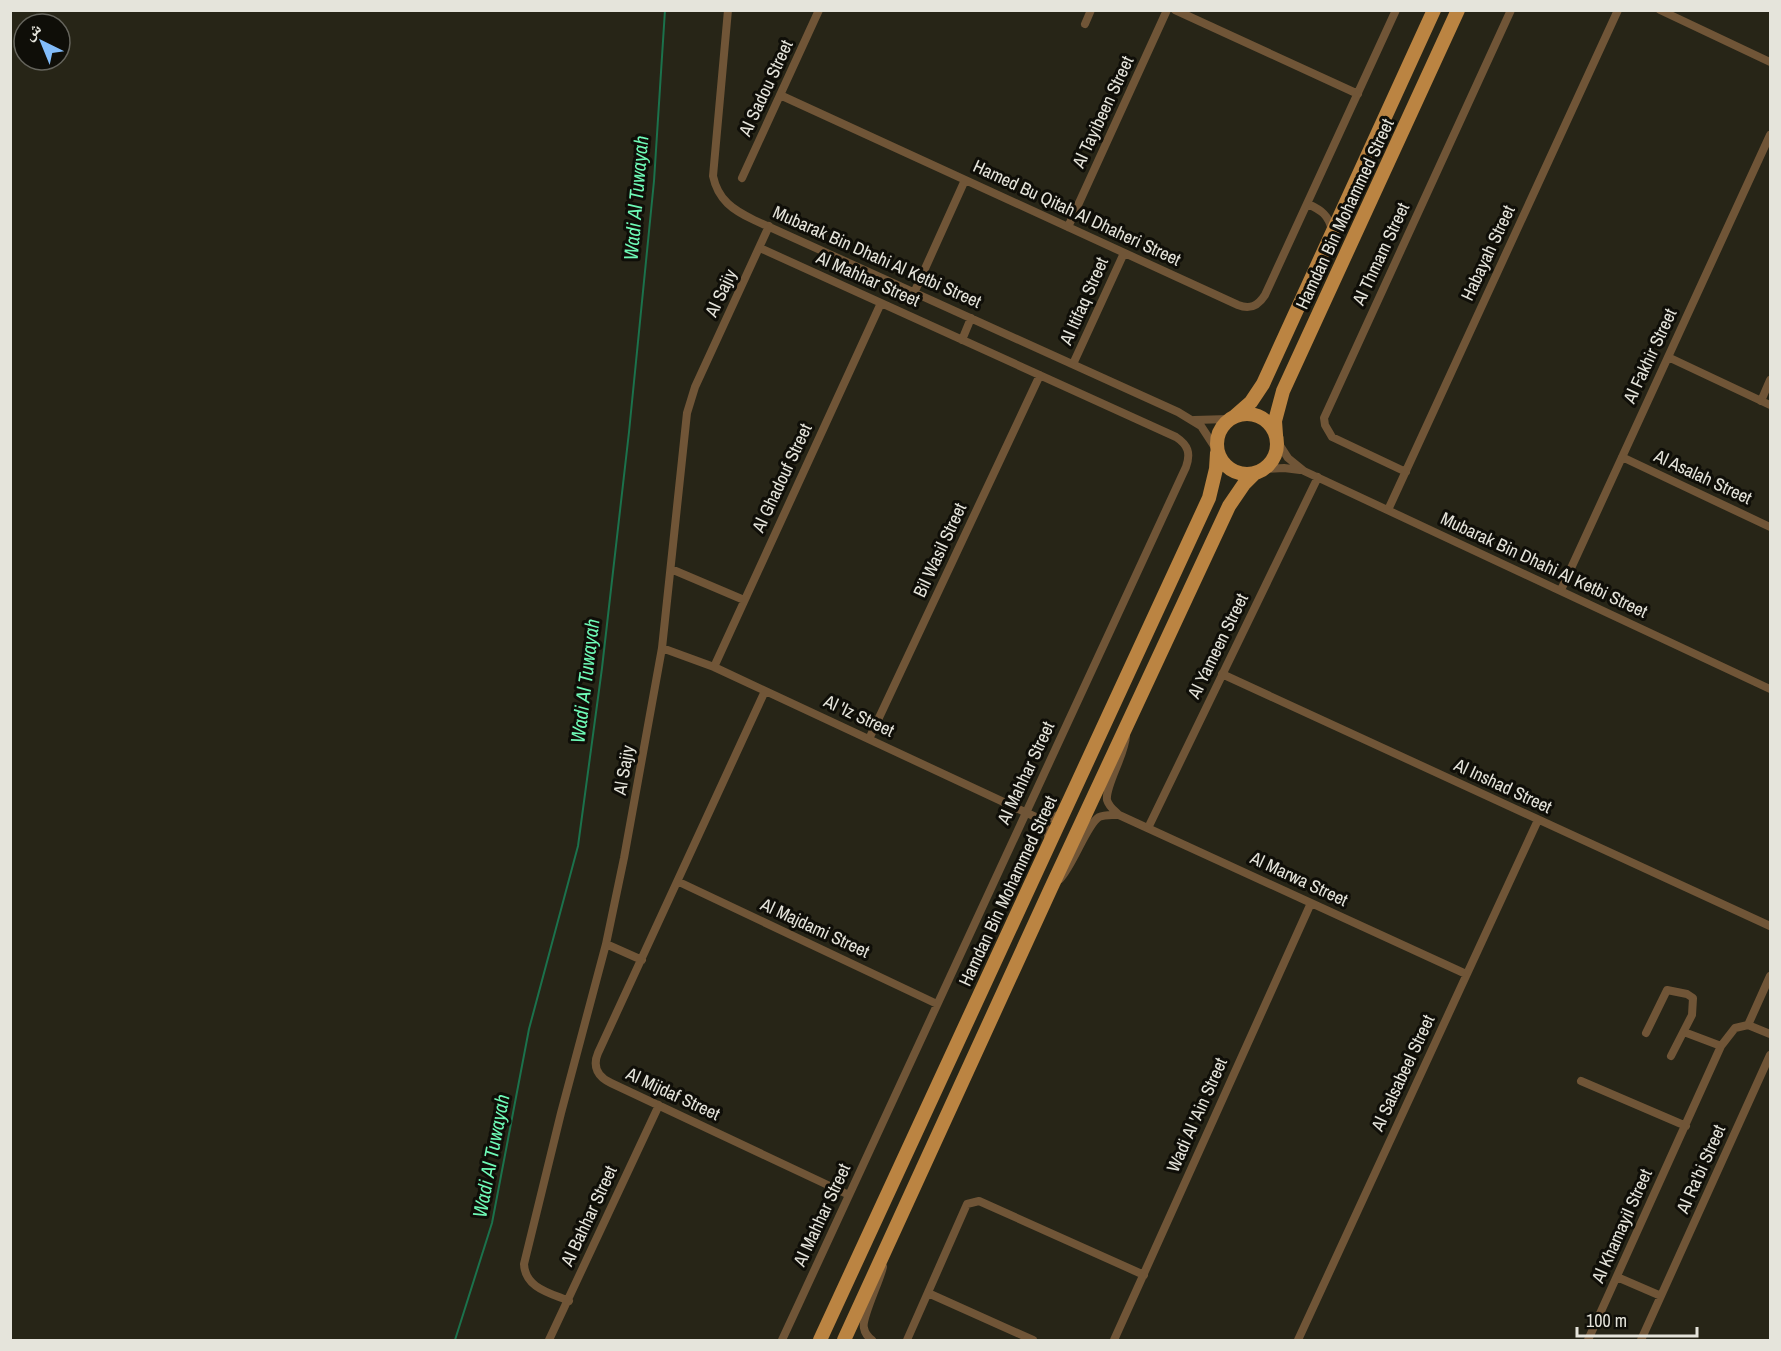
<svg xmlns="http://www.w3.org/2000/svg" width="1781" height="1351" font-family="'Archivo Narrow','Noto Naskh Arabic',sans-serif">
<style>
.lines{fill:none;stroke-linecap:round;stroke-linejoin:round}
.stream{stroke:#1b724c;stroke-width:2}
.street{stroke:#705537;stroke-width:8}
.primary{stroke:#bb8442;stroke-width:14}
.labels{text-anchor:middle;stroke-width:6;stroke-linejoin:round;paint-order:stroke}
.street-label{font-size:18px;fill:#e5e4db;stroke:#0f0e08}
.water-label{font-size:20px;font-style:italic;fill:#6ffbb7;stroke:#0f0e08}
</style>
<rect width="100%" height="100%" fill="#272517"/>
<g class="lines">
<path class="stream" d="M455,1340l37,-117 37,-194 49,-183 24,-178 27,-236 25,-251 11,-171"/>
<path class="street" d="M728,10l-15,166c5,24 20,34 41,44l424,192 23,14 15,23
M1175,10l183,84
M1660,10l110,52
M1085,24l6,-14
M780,95l458,210c12,5 20,1 27,-10l131,-285
M742,178l77,-168
M1308,204c13,6 21,11 24,27
M1068,227l99,-217
M760,248l416,189c12,8 15,16 10,30l-404,873
M914,293l51,-113
M962,340l9,-22
M1668,357l102,48
M1073,364l51,-111
M1761,401l9,-21
M1194,420l35,-1
M1277,441l11,17 16,13 466,218
M1622,457l148,70
M1264,469l20,-1 16,2
M1406,472l-74,-35 -7,-12 -1,-7 187,-408
M1388,510l230,-500
M671,569l73,31
M1561,590l209,-455
M662,648l52,19 326,152 7,10 2,12
M714,667l167,-364
M1222,674l548,252
M765,691l-167,362c-6,14 0,24 13,30l238,112
M1126,736c-1,19 -21,50 -19,64 2,7 7,10 12,15l347,159
M869,739l171,-364
M1040,819l13,-1 11,-6
M1148,828l170,-351
M1060,879c14,-15 27,-55 39,-62 6,-3 13,-2 20,-2
M679,882l258,122
M606,944l36,16
M1748,1025l22,-49
M1748,1025l22,9
M1684,1032l37,14
M1646,1033l21,-43 20,4 6,4 -1,17 -21,41
M1581,1081l105,45
M1617,1277l44,19
M928,1293l105,47
M569,1301c-19,-8 -44,-13 -45,-37l37,-151 45,-169 18,-86 38,-210 25,-235 8,-26 74,-161
M549,1340l110,-235
M872,1340c-4,-3 -7,-6 -8,-12 -3,-9 16,-47 19,-61
M907,1340l60,-136 12,-3 165,74
M1114,1340l197,-437
M1298,1340l240,-520
M1588,1340l133,-294 14,-18 13,-3
M1641,1340l129,-285"/>
<path class="primary" d="M1217 444a30 30 0 1 1 60 0a30 30 0 1 1-60 0Z
M1235,416l16,-14 12,-18 171,-374
M1276,435l-1,-14 8,-30 175,-381
M820,1340l389,-842 7,-29 1,-16
M844,1340l207,-452 178,-382 15,-22 10,-10"/>
</g>
<g class="labels">
<g class="street-label">
<text transform="translate(766 88) rotate(-65)" y="6">Al Sadou Street</text>
<text transform="translate(1103 112) rotate(-65)" y="6">Al Tayibeen Street</text>
<text transform="translate(1077 213) rotate(25)" y="6">Hamed Bu Qitah Al Dhaheri Street</text>
<text transform="translate(1345 214) rotate(-65)" y="6">Hamdan Bin Mohammed Street</text>
<text transform="translate(1488 253) rotate(-65)" y="6">Habayah Street</text>
<text transform="translate(1381 254) rotate(-65)" y="6">Al Thmam Street</text>
<text transform="translate(877 257) rotate(24)" y="6">Mubarak Bin Dhahi Al Ketbi Street</text>
<text transform="translate(868 279) rotate(24)" y="6">Al Mahhar Street</text>
<text transform="translate(721 293) rotate(-65)" y="6">Al Sajiy</text>
<text transform="translate(1084 301) rotate(-66)" y="6">Al Itifaq Street</text>
<text transform="translate(1650 356) rotate(-65)" y="6">Al Fakhir Street</text>
<text transform="translate(1703 477) rotate(25)" y="6">Al Asalah Street</text>
<text transform="translate(782 478) rotate(-65)" y="6">Al Ghadouf Street</text>
<text transform="translate(940 550) rotate(-65)" y="6">Bil Wasil Street</text>
<text transform="translate(1544 565) rotate(25)" y="6">Mubarak Bin Dhahi Al Ketbi Street</text>
<text transform="translate(1218 646) rotate(-64)" y="6">Al Yameen Street</text>
<text transform="translate(859 716) rotate(25)" y="6">Al 'Iz Street</text>
<text transform="translate(624 770) rotate(-80)" y="6">Al Sajiy</text>
<text transform="translate(1026 773) rotate(-65)" y="6">Al Mahhar Street</text>
<text transform="translate(1503 786) rotate(25)" y="6">Al Inshad Street</text>
<text transform="translate(1299 879) rotate(25)" y="6">Al Marwa Street</text>
<text transform="translate(1008 891) rotate(-65)" y="6">Hamdan Bin Mohammed Street</text>
<text transform="translate(815 928) rotate(25)" y="6">Al Majdami Street</text>
<text transform="translate(1403 1073) rotate(-65)" y="6">Al Salsabeel Street</text>
<text transform="translate(673 1094) rotate(25)" y="6">Al Mijdaf Street</text>
<text transform="translate(1197 1115) rotate(-66)" y="6">Wadi Al 'Ain Street</text>
<text transform="translate(1701 1169) rotate(-66)" y="6">Al Ra'bi Street</text>
<text transform="translate(822 1215) rotate(-65)" y="6">Al Mahhar Street</text>
<text transform="translate(589 1216) rotate(-65)" y="6">Al Bahhar Street</text>
<text transform="translate(1622 1226) rotate(-66)" y="6">Al Khamayil Street</text>
</g>
<g class="water-label">
<text transform="translate(636 198) rotate(-85)" y="7">Wadi Al Tuwayah</text>
<text transform="translate(585 681) rotate(-83)" y="7">Wadi Al Tuwayah</text>
<text transform="translate(491 1156) rotate(-79)" y="7">Wadi Al Tuwayah</text>
</g>
</g>
<rect width="1781" height="1351" fill="none" stroke="#e5e4db" stroke-width="24"/>
<g transform="translate(42 42) rotate(317)"><circle r="28" fill="#0f0e08" stroke="#65645c" stroke-width="1.5"/>
<path d="M0-4.5L10 22L0 15L-10 22Z" fill="#82bcfa"/>
<text y="-9" font-size="16" font-weight="bold" text-anchor="middle" fill="#e5e4db">ش</text>
</g>
<path d="M1577 1327v9h120v-9" fill="none" stroke="#e5e4db" stroke-width="3"/>
<text x="1586" y="1327" font-size="18" fill="#e5e4db" stroke="#0f0e08" stroke-width="4.5" paint-order="stroke">100 m</text>
</svg>
